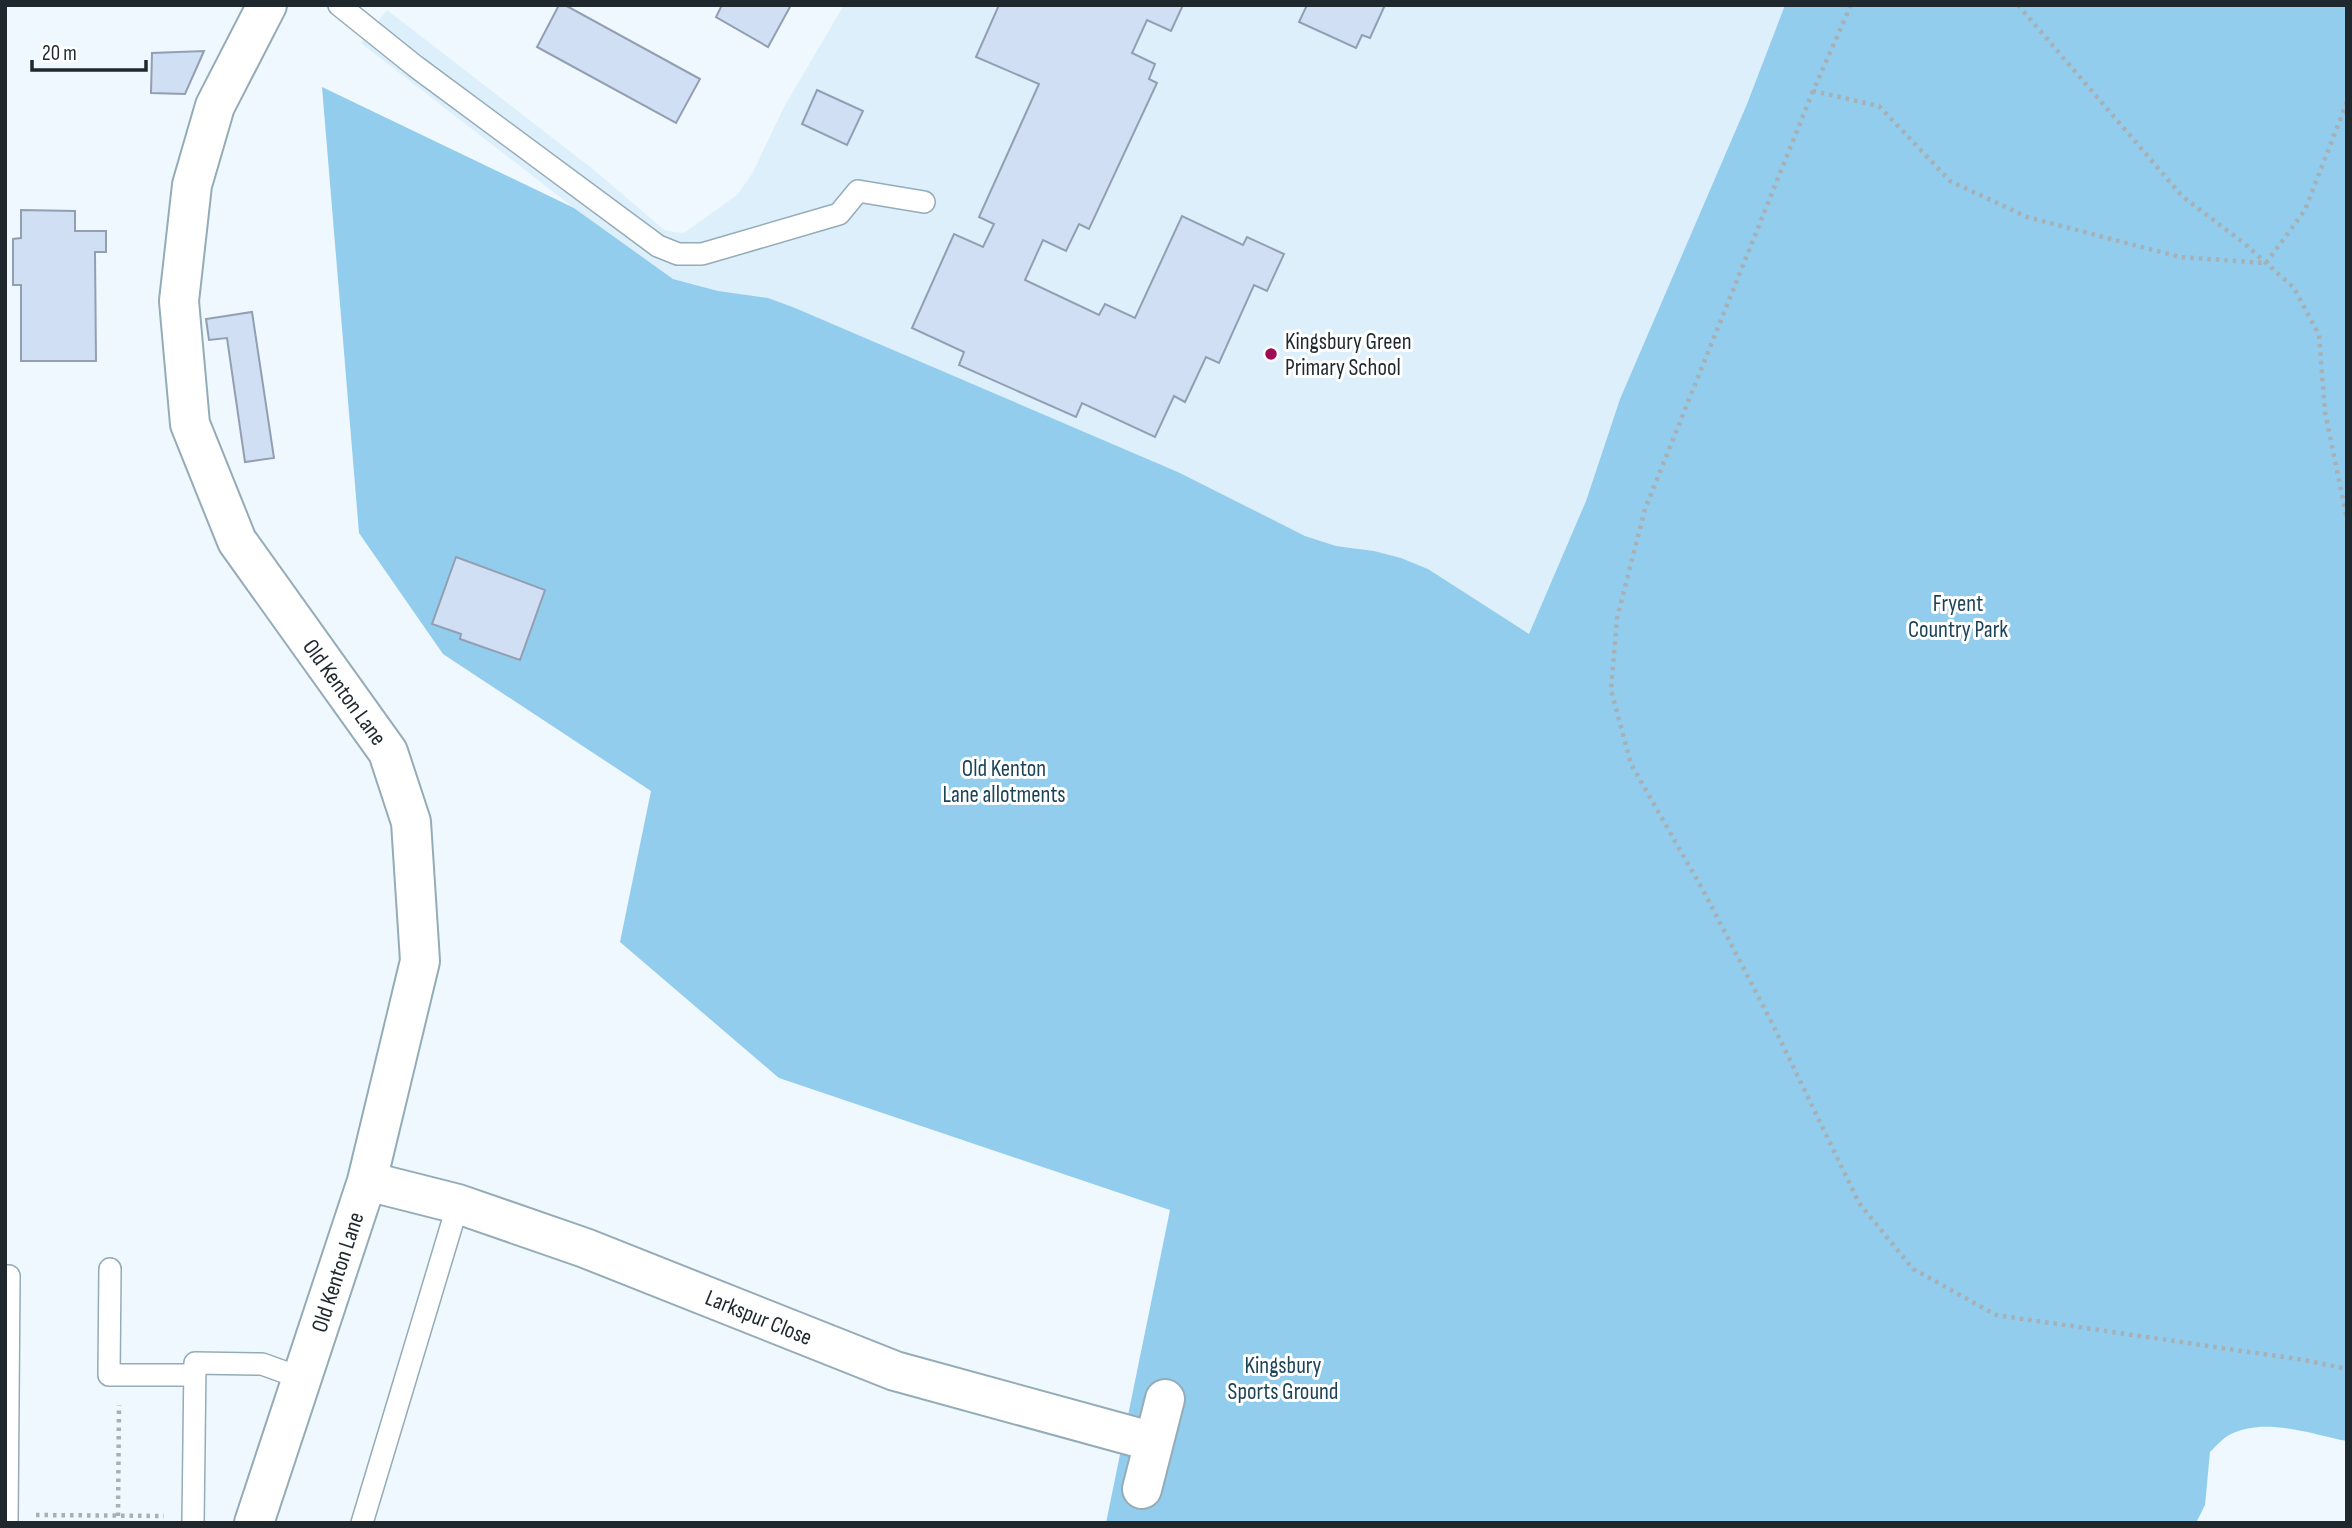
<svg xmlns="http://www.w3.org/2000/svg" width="2352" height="1528" font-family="'Sofia Sans Condensed',sans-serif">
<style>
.built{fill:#dceffb}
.green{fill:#92cdee}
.building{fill:#d1dff4;stroke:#929fb3;stroke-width:2}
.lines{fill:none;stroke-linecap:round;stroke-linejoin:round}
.service-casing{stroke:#94abb8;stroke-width:24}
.minor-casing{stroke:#94abb8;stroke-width:42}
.path{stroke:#a6b0b5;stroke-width:4.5;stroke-dasharray:3.5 5;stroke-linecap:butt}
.service{stroke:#fff;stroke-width:21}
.minor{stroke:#fff;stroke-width:38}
.poi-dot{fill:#9f0b54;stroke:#fff;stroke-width:2.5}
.labels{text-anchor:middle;stroke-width:6;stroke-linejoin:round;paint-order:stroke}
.poi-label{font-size:23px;fill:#1f282d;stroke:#fff;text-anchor:start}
.park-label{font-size:23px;fill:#1c4459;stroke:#fff}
.street-label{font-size:23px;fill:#1f282d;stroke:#fff}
</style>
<rect width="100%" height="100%" fill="#eef8fe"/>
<path class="built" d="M844,5h941l-38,99 -127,295 -34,102 -57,134 -101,-66 -27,-11 -27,-7 -38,-5 -31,-10 -125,-63 -462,-182 -45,-12 -99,-71 -213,-165 26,-33 207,160 69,59 9,3 12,1 53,-38 15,-21 32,-67z"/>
<path class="green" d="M1785,5h562v1436c-35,-7 -82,-24 -116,-7 -7,3 -15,12 -21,18l-5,53 -9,18h-1090l64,-313 -391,-132 -159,-136 31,-151 -208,-137 -84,-121 -37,-446 252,121 99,71 45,12 50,7 27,10 385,165 125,63 31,10 38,5 27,7 27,11 101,65 57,-133 34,-102 127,-295z"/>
<path class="building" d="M559,5h6l135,74 -24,44 -139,-76z
M722,5h69l-23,42 -52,-30z
M999,5h184l-12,26 -24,-11 -15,33 23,11 -6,15 8,4 -68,146 -10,-5 -13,27 -23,-11 -18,40 74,35 6,-11 30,14 47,-102 61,29 4,-8 37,17 -17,37 -13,-6 -35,78 -13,-6 -21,45 -11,-6 -19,41 -73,-34 -6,14 -117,-52 5,-13 -52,-24 42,-94 29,13 11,-23 -15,-7 60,-133 -63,-27z
M1307,5h78l-15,33 -8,-3 -6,13 -57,-26z
M204,51l-19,43 -34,-1 1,-40z
M817,90l46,21 -16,34 -45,-21z
M21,210l54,1v20h31v21h-11l1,109h-75v-76h-8v-46l8,-1z
M252,312l22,146 -29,4 -18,-124 -18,2 -3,-21z
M456,557l89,33 -25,70 -60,-21 1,-5 -29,-10z"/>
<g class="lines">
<defs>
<path id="service" d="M339,5l76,61 243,180 20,8h24l137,-40 19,-23 66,11
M110,1269l-1,106h86
M5,1276h4l-2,247
M193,1523l2,-160 67,1 39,14
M362,1523l96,-319"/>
<path id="minor" d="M367,1181l91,23 127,44 310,123 259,71
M1142,1489l23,-90
M254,1523l113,-342 53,-220 -9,-139 -23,-70 -151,-211 -47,-117 -11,-123 13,-116 23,-79 52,-101"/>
</defs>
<use href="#service" class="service-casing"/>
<use href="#minor" class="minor-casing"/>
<path class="path" d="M1851,5l-38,86 66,15 71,75 77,36 153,40 85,6
M2018,5l164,191 63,48 49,44 25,47 6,77 22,107
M1813,91l-168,418 -28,109 -6,72 20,74 73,128 70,135 85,176 54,66 83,46 308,45 43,9
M2266,263l39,-53 42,-108
M36,1515l128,1
M118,1516l1,-111"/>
<use href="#service" class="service"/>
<use href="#minor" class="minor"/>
</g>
<circle class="poi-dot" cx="1271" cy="354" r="7"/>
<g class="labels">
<g class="poi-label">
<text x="1285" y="349">Kingsbury Green<tspan x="1285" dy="26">Primary School</tspan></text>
</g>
<g class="park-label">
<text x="1958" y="611">Fryent<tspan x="1958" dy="26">Country Park</tspan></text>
<text x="1004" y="776">Old Kenton<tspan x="1004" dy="26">Lane allotments</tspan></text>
<text x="1283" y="1373">Kingsbury<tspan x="1283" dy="26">Sports Ground</tspan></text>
</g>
<g class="street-label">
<text transform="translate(345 692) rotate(54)" y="8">Old Kenton Lane</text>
<text transform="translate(337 1272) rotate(-72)" y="8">Old Kenton Lane</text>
<text transform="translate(759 1317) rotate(22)" y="8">Larkspur Close</text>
</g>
</g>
<rect width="2352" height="1528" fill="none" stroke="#1f282d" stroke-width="14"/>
<path d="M32 60v10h114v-10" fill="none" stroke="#1f282d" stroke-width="3.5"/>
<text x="42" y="60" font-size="21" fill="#1f282d" stroke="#ffffff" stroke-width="5" paint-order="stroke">20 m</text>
</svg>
